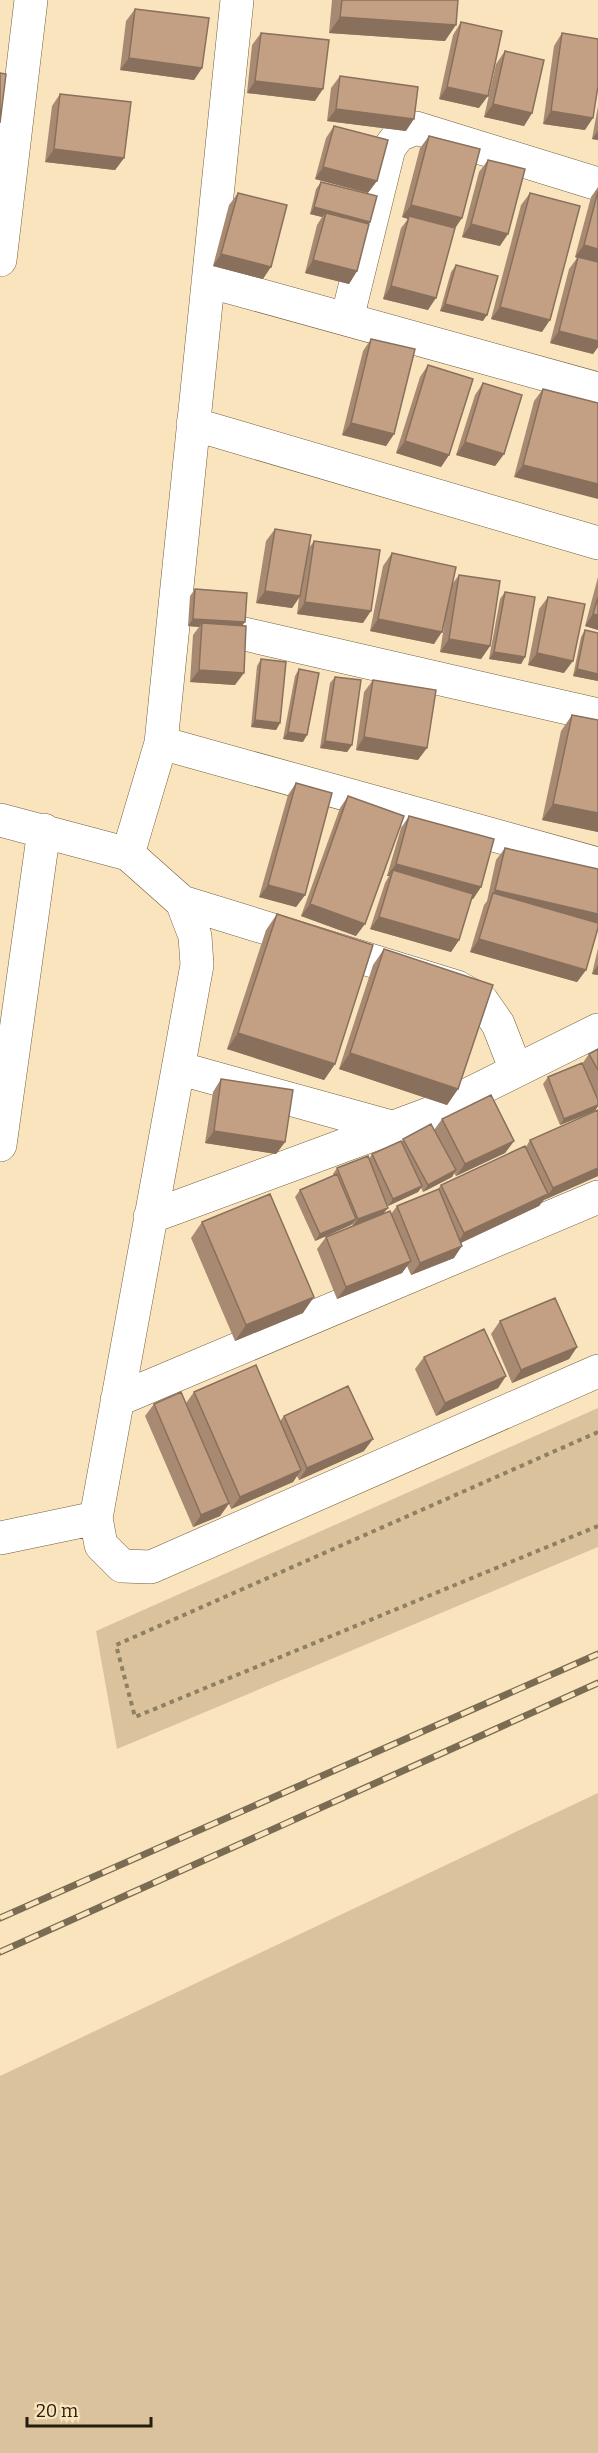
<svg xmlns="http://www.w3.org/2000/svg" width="598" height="2453" font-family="Bitter,serif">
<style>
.green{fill:#dac39c}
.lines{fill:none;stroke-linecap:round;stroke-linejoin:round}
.minor-casing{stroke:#715e3b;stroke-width:34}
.path{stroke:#8e7f65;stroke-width:4;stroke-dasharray:4.5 4.5;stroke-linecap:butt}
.minor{stroke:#fff;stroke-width:33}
.rail-casing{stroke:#796c53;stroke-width:7}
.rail{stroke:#fae4bd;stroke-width:4.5;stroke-dasharray:14;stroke-linecap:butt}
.wall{fill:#a88a72}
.shaded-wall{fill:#88705c}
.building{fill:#c3a084;stroke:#88705c;stroke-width:1.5}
</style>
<rect width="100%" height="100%" fill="#fae4bd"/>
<path class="green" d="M598,1408v139l-481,202 -21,-118z
M598,1793v660h-598v-377z"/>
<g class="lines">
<defs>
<path id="minor" d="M0,260l31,-260
M208,281l390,108
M347,319l42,-171 10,-13 17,-7 182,56
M193,424l405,119
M240,633l358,82
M161,743l437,121
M0,820l128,34 33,-111 76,-743
M128,854l54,48 13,34 2,29 -101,553 5,27 21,21 29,1 447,-196
M182,902l275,85 25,14 16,23 18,46
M178,1068l213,59
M0,1145l44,-315
M150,1217l279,-103 169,-84
M117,1400l481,-203
M0,1538l96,-20"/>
</defs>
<use href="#minor" class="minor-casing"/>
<path class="path" d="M598,1432l-482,213 19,72 463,-191"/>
<use href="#minor" class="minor"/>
<defs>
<path id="rail" d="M0,1918l598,-264
M0,1952l598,-269"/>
</defs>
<use href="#rail" class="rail-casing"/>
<use href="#rail" class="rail"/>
</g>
<path class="wall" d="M332,0h126l-13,41 -116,-8z
M135,9l67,59 -8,12 -74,-10 6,-49z
M461,22l18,86 -40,-9 14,-64z
M261,33l54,68 -68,-8 5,-48z
M562,33l23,97 -42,-6 11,-78z
M505,51l27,62 -8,13 -40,-9 12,-53z
M340,76l66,55 -79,-10 4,-33z
M60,94l64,64 -9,12 -70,-8 7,-56z
M598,106v34l-6,-1z
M334,126l34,67 -53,-14 11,-41z
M429,136l25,93 -26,81 -45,-11 18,-71 7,-9 -6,-2 18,-69z
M488,160l12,86 -38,-9 17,-65z
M321,182l48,42 -12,47 -8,13 -44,-11 12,-48 5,-8 -12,-3 6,-25z
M598,187v160l-5,7 -43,-11 19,-74 8,-11 -2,-1 16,-60z
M238,193l25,86 -50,-13 16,-61z
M530,193l12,139 -51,-13 30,-114z
M456,265l27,56 -43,-10 11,-39z
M371,339l23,95 -8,12 -44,-11 21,-84z
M428,365l21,90 -8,12 -45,-14 24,-76z
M483,383l21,71 -9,12 -39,-11 19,-60z
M543,389l55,14 -84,74 20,-76z
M275,529l33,20 6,-8 49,82 -66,-9 2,-16 -7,10 -36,-5 10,-62z
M392,553l61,30 6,-8 31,71 -9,13 -41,-7 5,-32 -11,24 -64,-13 13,-65z
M598,577v53l-13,-4z
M195,589l47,36 -7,60 -45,-3 3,-47 6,-8 -11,-1 2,-30z
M505,592l20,65 -4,7 -32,-5 11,-60z
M548,597l16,76 -36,-8 11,-56z
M585,630l13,51 -25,-5 8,-39z
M261,659l19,64 -4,7 -25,-3 6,-61z
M299,669l4,73 -20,-3 12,-63z
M335,677l17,68 -5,7 -27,-4 10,-65z
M373,680l45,80 -62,-10 8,-58z
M572,715l26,5v112l-56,-12 19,-89z
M296,783l9,112 -9,12 -37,-10 29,-102z
M348,796l8,140 -55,-20 39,-108z
M409,816l72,71 -8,12h-2l-12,41 -8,12 -81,-23 15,-46 4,-7h-2l14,-48z
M505,848l81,122 -9,12 -107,-30 14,-47 3,-4 9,-41z
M277,914l58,150 -11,16 -97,-31 39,-119z
M598,948v27l-6,-1z
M384,949l74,140 -11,16 -108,-36 34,-104z
M598,1049v49l-4,-7 4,9v6l-3,5 -35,14 -17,-41 5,-7 34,-13 7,-10z
M221,1079l64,63 -9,12 -71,-11 8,-51z
M598,1110v66l-54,24 -5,6 -78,37 -7,15 -43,17 -4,-9 -5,7 -65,26 -20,-50 9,-12 27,-11 -1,-2 -1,1 -36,16 -20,-44 5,-7 33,-14v-2l4,-6 32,-9 3,-5 30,-13 1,-2 31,-9 8,-11 72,22 -9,12 -49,23 -2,-3 -2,4 -29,15 -2,-4 -3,4 -30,14 -4,-8v16h7l6,-8 41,-17 3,-4 85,-38 4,-7z
M202,1222l101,91 -68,28 -44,-103z
M500,1321l77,26 -8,12 -57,24 -21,-49z
M424,1357l82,19 -8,12 -62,28 -21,-47z
M194,1392l86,29 4,-5 80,35 -65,29 -2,-4 -4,6 -62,27 -2,-5 -9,12 -27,11 -48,-111 9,-12 32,-1z"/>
<path class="shaded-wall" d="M340,17l116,8 -11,16 -116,-8z
M129,58l73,10 -8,12 -74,-10z
M255,81l68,8 -8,12 -68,-8z
M447,87l41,9 -9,12 -40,-9z
M493,104l39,9 -8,13 -40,-9z
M336,109l78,10 -8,12 -79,-10z
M551,111l42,7 -8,12 -42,-6z
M598,131v9l-6,-1z
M54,149l70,9 -9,12 -70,-8z
M323,167l54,14 -9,12 -53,-14z
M411,205l51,13 -8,12 -45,-14 -1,3 -6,-2z
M314,207l56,15 -4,6 -40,-15 -4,4 -12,-3z
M471,224l37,10 -8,12 -38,-9z
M584,245l14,4v14l-23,-6z
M221,254l50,13 -8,12 -50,-13z
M313,260l44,11 -8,13 -44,-11z
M391,286l45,12 -8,12 -45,-11z
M445,304l42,11 -4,6 -43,-10z
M500,307l50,13 -8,12 -51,-13z
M559,331l39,10v6l-5,7 -43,-11z
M351,423l43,11 -8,12 -44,-11z
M405,441l44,14 -8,12 -45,-14z
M465,442l39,12 -9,12 -39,-11z
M523,465l75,19v15l-84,-22z
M265,591l35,5 -8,12 -36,-5z
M305,602l66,9 -8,12 -66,-9z
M593,614l5,1v15l-13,-4z
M193,619l52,3 -5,7 -38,-6 -3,4 -11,-1z
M378,619l64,13 -8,12 -64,-13z
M449,639l41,7 -9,13 -41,-7z
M494,652l31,5 -4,7 -32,-5z
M537,653l36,8 -9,12 -36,-8z
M577,669l21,5v7l-25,-5z
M199,670l45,3 -9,12 -45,-3z
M255,720l25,3 -4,7 -25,-3z
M288,732l19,3 -4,7 -20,-3z
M364,737l63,11 -9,12 -62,-10z
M325,741l27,4 -5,7 -27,-4z
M553,804l45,9v19l-56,-12z
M396,864l85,23 -8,12 -82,-22 2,-7 -4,6h-2z
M268,885l37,10 -9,12 -37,-10z
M495,890l103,24v14l-106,-33z
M310,904l55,20 -9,12 -55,-20z
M379,917l80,23 -8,12 -81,-23z
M479,939l107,31 -9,12 -107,-30z
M598,965v10l-6,-1z
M238,1033l97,31 -11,16 -97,-31z
M350,1053l108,36 -11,16 -108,-36z
M598,1105v1l-3,5 -35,14 4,-6z
M214,1131l71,11 -9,12 -71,-11z
M514,1141l-9,12 -49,23 9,-12z
M598,1168v8l-54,24 9,-12z
M456,1170l-4,7 -29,15 5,-7z
M422,1186l-4,6 -30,14 5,-7z
M548,1194l-9,12 -83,39 8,-12z
M388,1208l-5,6 -30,12 5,-7z
M356,1219l-5,6 -36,16 5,-7z
M462,1246l-8,12 -43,17 9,-12z
M411,1261l-9,12 -65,26 9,-12z
M314,1297l-11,16 -68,28 11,-16z
M577,1347l-8,12 -57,24 9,-13z
M506,1376l-8,12 -62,28 9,-13z
M373,1439l-9,12 -65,29 8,-12z
M301,1470l-8,12 -62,27 9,-12z
M229,1503l-9,13 -27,11 8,-12z"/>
<path class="building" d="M342,0h116l-2,25 -116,-8z
M135,9l74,9 -7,50 -73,-10z
M461,22l41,9 -14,65 -41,-9z
M261,33l68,7 -6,49 -68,-8z
M562,33l36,6v47l-5,32 -42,-7z
M505,51l39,9 -12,53 -39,-9z
M0,73l6,1 -6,49z
M340,76l78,11 -4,32 -78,-10z
M60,94l71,8 -7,56 -70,-9z
M334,126l54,14 -11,41 -54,-14z
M429,136l51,13 -18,69 -51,-13z
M488,160l37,9 -17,65 -37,-10z
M321,182l56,14 -7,26 -56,-15z
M598,191v58l-14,-4z
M238,193l49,12 -16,62 -50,-13z
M530,193l50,13 -30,114 -50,-13z
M326,213l43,11 -12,47 -44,-11z
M409,216l46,12 -19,70 -45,-12z
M578,257l20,5v79l-39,-10z
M456,265l42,11 -11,39 -42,-11z
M371,339l44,10 -21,85 -43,-11z
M428,365l45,14 -24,76 -44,-14z
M483,383l39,12 -18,59 -39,-12z
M543,389l55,14v81l-75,-19z
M275,529l36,6 -11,61 -35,-5z
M314,541l66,9 -9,61 -66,-9z
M392,553l64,14 -14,65 -64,-13z
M459,575l41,6 -10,65 -41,-7z
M195,589l52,4 -2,29 -52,-3z
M505,592l30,5 -10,60 -31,-5z
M548,597l37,7 -12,57 -36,-8z
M598,597v18l-5,-1z
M202,623l44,3 -2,47 -45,-3z
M585,630l13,3v41l-21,-5z
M261,659l25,3 -6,61 -25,-3z
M299,669l20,4 -12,62 -19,-3z
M335,677l26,3 -9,65 -27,-4z
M373,680l63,10 -9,58 -63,-11z
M572,715l26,5v93l-45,-9z
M296,783l36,10 -27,102 -37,-10z
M348,796l56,20 -39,108 -55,-20z
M409,816l85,23 -13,48 -85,-23z
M505,848l93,21v45l-103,-24z
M393,870l80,24 -14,46 -80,-23z
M493,893l105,30v5l-12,42 -107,-31z
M277,914l96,31 -38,119 -97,-31z
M384,949l109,36 -35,104 -108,-36z
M598,1049v21l-9,-16z
M582,1063l16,37v5l-34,14 -16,-42z
M221,1079l72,11 -8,52 -71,-11z
M491,1095l23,46 -49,23 -23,-45z
M598,1110v58l-45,20 -23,-48z
M431,1124l25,46 -28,15 -25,-46z
M401,1141l21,45 -29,13 -21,-45z
M525,1146l23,48 -84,39 -23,-48z
M368,1156l20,52 -30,11 -21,-51z
M337,1174l19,45 -36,15 -20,-44z
M439,1189l23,57 -42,17 -23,-57z
M270,1194l44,103 -68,28 -44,-103z
M390,1211l21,50 -65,26 -20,-50z
M555,1298l22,49 -56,23 -21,-49z
M484,1329l22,47 -61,27 -21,-46z
M256,1365l45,105 -61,27 -46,-105z
M348,1386l25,53 -66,29 -23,-52z
M181,1392l48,111 -28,12 -47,-111z"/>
<path d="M27 2417v9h124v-9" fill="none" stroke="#251d0e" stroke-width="3"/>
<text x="36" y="2417" font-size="18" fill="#251d0e" stroke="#fae4bd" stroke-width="4.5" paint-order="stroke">20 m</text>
</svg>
